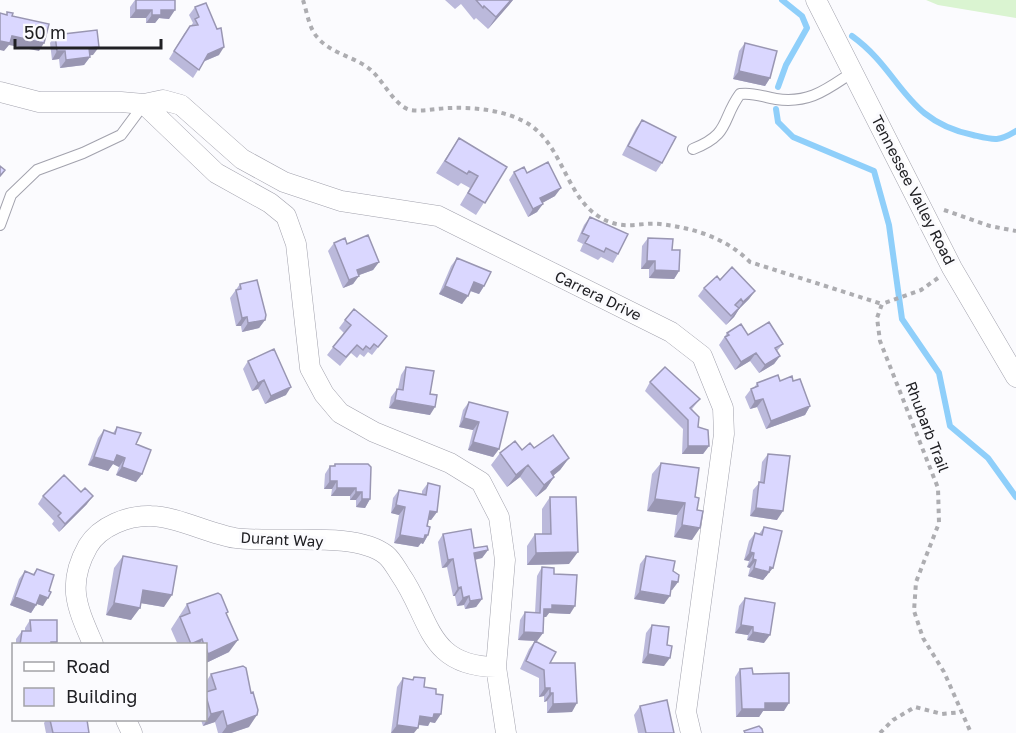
<svg xmlns="http://www.w3.org/2000/svg" width="1016" height="733" font-family="'Golos Text',sans-serif">
<style>
.green{fill:#daf4d1}
.lines{fill:none;stroke-linecap:round;stroke-linejoin:round}
.stream{stroke:#8fcffa;stroke-width:6}
.lane-casing{stroke:#a2a2ad;stroke-width:12}
.street-casing{stroke:#a2a2ad;stroke-width:21}
.path{stroke:#adadb1;stroke-width:4;stroke-dasharray:4.5 4.5;stroke-linecap:butt}
.lane{stroke:#fff;stroke-width:10}
.street{stroke:#fff;stroke-width:20}
.wall{fill:#bbb9db}
.shaded-wall{fill:#9996b2}
.building{fill:#dad7ff;stroke:#9996b2;stroke-width:1.5}
.labels{text-anchor:middle;stroke-width:6;stroke-linejoin:round;paint-order:stroke}
.street-label{font-size:15px;fill:#202024;stroke:#fbfbfe}
</style>
<rect width="100%" height="100%" fill="#fbfbfe"/>
<path class="green" d="M926,0h90v18l-78,-13z"/>
<g class="lines">
<path class="stream" d="M852,36c50,36 52,85 121,99 21,5 25,7 43,-4
M778,87l8,-22 21,-37 -5,-12 -20,-16
M776,109l2,13 15,15 81,34 15,54 13,94 37,54 11,53 38,32 28,39"/>
<defs>
<path id="lane" d="M693,149c38,-15 28,-29 47,-55 14,-2 23,3 36,5 34,5 51,-10 77,-27
M0,225l11,-30 26,-25 46,-17 38,-18 23,-31"/>
<path id="street" d="M816,0l136,268 64,109
M0,92l39,10h82l23,2 72,69 54,30 16,13 10,28 14,124 14,26 16,19 34,19 76,31 31,19 18,35 6,43 -9,107 10,66
M144,104l19,-4 18,5 61,54 42,23 57,19 97,15 233,116 31,24 21,52 1,26 -38,278 5,21
M93,644c-16,-37 -27,-59 -5,-98 12,-20 41,-31 63,-30 24,0 59,18 84,22 41,6 120,-8 151,17 6,5 10,13 14,19 31,44 26,92 96,93
M126,720l6,13"/>
</defs>
<use href="#lane" class="lane-casing"/>
<use href="#street" class="street-casing"/>
<path class="path" d="M303,0c4,12 6,29 15,38 13,16 39,19 54,33 12,11 23,35 38,39 14,2 28,-2 41,-2 26,-1 58,3 79,17 36,24 37,82 80,97 17,7 33,0 50,2 34,4 66,14 90,38l132,42
M944,210l46,16 26,5
M938,278l-17,12 -39,14 -5,14 3,23 58,147 1,35 -23,59 -2,29 9,27 21,34 27,61
M880,733l13,-13 22,-13 27,7 20,-2"/>
<use href="#lane" class="lane"/>
<use href="#street" class="street"/>
</g>
<path class="wall" d="M135,0h40l-6,19 -10,-1 -4,5h-9v-5h-16v-11z
M445,0h68l-25,29 -12,-11 -2,2 -13,-16 -6,5z
M195,7l24,48 -16,7 -10,16 -24,-19 15,-25 9,-11 -4,-8z
M55,35l38,20h-3v2l-6,8 -24,3 -1,-9 -7,1 -2,-17z
M745,43l25,35 -5,8 -32,-7 6,-28z
M642,120l20,43 -6,9 -34,-17 14,-27z
M459,138l48,29 -31,48 -16,-10 10,-17 -9,-5 -3,3 -22,-13z
M514,172l13,1 28,23 -13,7 -5,9 -9,5 -19,-37z
M590,217l28,37 -5,9 -12,-6 -3,3 -18,-9 3,-7 -6,-3 7,-16z
M648,238l24,12 7,21 -5,8 -25,-1v-9h-8l1,-23z
M334,243l13,1 32,18 -6,8 -14,5 -6,9 -10,4 -15,-37z
M457,258l27,28 -5,8 -9,-3 -8,13 -23,-10 12,-28z
M720,280l35,11 -6,8 -10,10 -5,8 -8,8 -28,-29 6,-8z
M240,284l25,36 -6,8 -17,4 -1,-6h-5l-6,-28z
M345,320l42,16 -15,19 -4,-3 -4,5 -4,-3 -3,4 -6,-5 -11,13 -13,-11 17,-22 -5,-5z
M727,333l21,2 35,9 -6,7 3,5 -6,8 -15,9 -9,-12 -15,9 -16,-25z
M248,361l38,34 -21,9 -7,-15 -6,2 -9,-22z
M406,367l24,27v21l-41,-7 2,-11 6,-8h1l3,-14z
M780,381h13l17,25 -5,9 -39,14 -9,-22 -7,2 -5,-12 6,-8 3,-1 3,-5z
M650,382l50,17 -8,10 6,18 11,19 -6,8h-21l1,-25 -38,-38z
M469,402l30,47 -6,8 -25,-7 5,-20 -14,-3 4,-17z
M117,427l19,17 6,30 -6,8 -20,-7 3,-8 -6,-3 -5,7 -20,-6 10,-27 6,-8 9,3z
M534,448l35,10 -9,12 -7,6 1,1 -8,12 -10,8 -16,-20 -13,10 -16,-22 9,-12z
M768,454l9,66 -27,-4 3,-26 7,-8 2,-20z
M661,463l34,34 -3,43 -18,-3 3,-22 -30,-4 5,-37z
M335,464l35,35 -5,9 -9,-1v-7h-6v-4h-19l1,-7h-8l1,-15 5,-8h3z
M428,483l9,29 -6,8h-3l-1,6 1,9 -5,9 -2,-1 -3,4 -24,-4 5,-28 -8,-2 2,-15 6,-8 23,4v-3z
M81,492l6,12 -28,28 -7,-8 2,-3 -16,-17 5,-8z
M550,497l19,67 -42,1v-19l8,-12h7v-25z
M764,527l3,49h-1l-3,4 -15,-4 2,-8 -3,-1 2,-6 -5,-1 5,-19 6,-8 4,1z
M443,534l31,14 14,2 -6,8 -7,2 7,39 -6,8 -11,2 -1,-4 -7,1 -2,-10h-2l-6,-29 -5,1 -4,-26z
M123,556l41,51 -23,-4 -10,17 -25,-5 8,-47z
M646,556l27,15 5,11 -6,8h-1l-7,14 -30,-5 6,-35z
M542,567l12,7 16,40 -21,-1 -3,4h-2l-1,16 -6,8 -19,-1 2,-20 5,-8 10,1 2,-37z
M37,569l6,37 -6,-2 -6,9 -21,-8 9,-26 6,-8 8,3z
M745,598l19,45 -17,-3 1,-5 -13,-2 4,-27z
M187,604l40,10 2,38 -23,11v-18h-28l-7,-16z
M30,620l27,22 -2,3h-39v-6l6,-8h3v-3z
M652,625l15,20 -3,21 -22,-3 4,-30z
M535,641l15,22 22,49 -25,1v-12l-3,1v-6l-5,1v-19l-19,-9 9,-20z
M740,669l13,5 31,37h-21l-4,6h-23l-1,-40z
M211,674l38,53 -18,6h-13l-3,-11 -12,4 -2,-6h5v-38z
M414,677l10,10 11,36 -5,-1 -2,4 -10,-1 -27,8 6,-46 6,-9 9,2z
M640,706l34,27h-36l-4,-18z
M46,720h41l2,13h-43l-2,-10z"/>
<path class="shaded-wall" d="M511,0h2l-4,5 -21,24 8,-12z
M136,10h16l-6,8h-16z
M161,10h14l-6,9 -10,-1 -4,5h-9l6,-8z
M12,36l32,7 -5,8 -30,-6 -5,6 -4,-1v-9z
M99,47l-6,8 -10,1 6,-8z
M224,47l-5,8 -17,7 6,-8z
M57,51h8l-6,8 -7,1z
M90,57l-6,8 -24,3 6,-8z
M739,71l31,7 -5,8 -32,-7z
M561,188l-6,8 -20,11 5,-9z
M543,204l-6,8 -9,5 5,-8z
M647,261h8l-6,8h-8z
M379,262l-6,8 -22,8 6,-8z
M655,270l24,1 -5,8 -25,-1z
M359,276l-6,8 -10,4 6,-8z
M474,282l10,4 -5,8 -11,-4z
M445,286l23,10 -6,8 -23,-10z
M755,291l-6,8 -10,10 -5,8 -8,8 17,-23z
M247,317l-6,9h-5l6,-8z
M265,320l-6,8 -17,4 6,-9z
M756,353l-6,8 -15,9 6,-8z
M780,356l-6,8 -15,9 6,-8z
M264,380l-6,9 -6,2 6,-8z
M291,387l-5,8 -21,9 6,-8z
M763,399l-6,8 -7,2 5,-8z
M395,400l40,7 -5,8 -41,-7z
M810,406l-5,9 -39,14 5,-8z
M464,418l15,4 -6,8 -14,-3z
M473,442l26,7 -6,8 -25,-7z
M688,446h21l-6,8h-21z
M117,455l8,3 -6,9 -6,-3 -5,7 -20,-6 6,-8z
M569,458l-9,12 -17,14 8,-12z
M528,465l-8,12 -13,10 9,-12z
M122,467l20,7 -6,8 -20,-7z
M554,477l-8,12 -10,8 8,-12z
M330,481h7l-5,8h-8z
M337,488h19l-6,8h-19z
M356,492h6l-6,8h-6z
M93,496l-6,8 -28,28 6,-8z
M362,499h8l-5,9 -9,-1z
M655,499l30,4 -8,12 -30,-4z
M396,505l9,2 -6,8 -8,-2z
M756,508l27,3 -6,9 -27,-4z
M430,511l7,1 -6,8 -7,-1z
M682,525l18,3 -8,12 -18,-3z
M400,535h28l-5,9 -2,-1 -3,4 -24,-4z
M488,550l-6,8 -14,3 6,-8z
M578,552l-9,12 -42,1 9,-12z
M750,552l4,1 -5,8 -5,-1z
M453,559l-6,8 -5,1 6,-8z
M753,559l3,1 -6,8 -3,-1z
M770,567l3,1 -10,12 -15,-4 6,-8z
M672,581l6,1 -6,8h-5z
M461,587l-6,9h-2l5,-8z
M143,590l29,5 -8,12 -30,-5z
M640,591l30,5 -6,8 -30,-5z
M40,595l8,3 -5,8 -9,-3z
M469,596l-5,9 -7,1 6,-8z
M15,597l21,8 -5,8 -21,-8z
M482,599l-6,8 -11,2 5,-8z
M114,603l26,5 -9,12 -25,-5z
M552,605l23,1 -5,8 -21,-1 -3,4h-7l5,-8z
M741,625l12,2 -5,8 -13,-2z
M524,632l19,1 -6,8 -19,-1z
M753,632l17,3 -6,8 -17,-3z
M202,639l-3,6h-9l1,-1z
M238,640l-9,12 -23,11v-5l2,-4z
M648,654l22,4 -6,8 -22,-3z
M545,688h5l-6,8 -5,1z
M550,693h3l-6,8 -3,1z
M577,703l-5,9 -25,1 6,-9z
M765,703h24l-5,8h-21l-4,6h-23l6,-8z
M223,711l-8,11 -12,4 8,-12z
M434,714h7l-6,9 -5,-1 -2,4 -14,-2 6,-8z
M257,715l-8,12 -18,6h-9l5,-7z
M397,725l21,3 -4,5h-23z"/>
<path class="building" d="M136,0h39v10h-14v5h-9v-5h-16z
M476,0h35l-15,17 -12,-11 -1,2z
M206,3l11,26 4,-1 3,19 -16,7 -9,16 -25,-19 16,-25 8,-1 -3,-6 4,-2 -4,-10z
M7,12l6,1 -1,3 37,8 -5,19 -32,-7 -2,7 -10,-2v-28l7,2z
M97,30l2,17 -10,1 1,9 -24,3 -1,-9h-8l-2,-16z
M745,43l32,8 -7,27 -31,-7z
M642,120l34,17 -14,26 -34,-17z
M459,138l48,29 -22,36 -17,-10 10,-17 -9,-5 -2,3 -22,-13z
M548,162l13,26 -21,10 3,6 -10,5 -19,-37 10,-5 3,6z
M0,166l5,4 -5,6z
M590,217l38,17 -10,20 -12,-6 -2,4 -19,-9 4,-7 -7,-3z
M368,235l11,27 -22,8 2,6 -10,4 -15,-37 11,-5 2,6z
M648,238l25,1 -1,11h8l-1,21 -24,-1v-9h-8z
M457,258l34,14 -7,14 -10,-4 -6,14 -23,-10z
M732,267l23,24 -12,11 -2,-3 -6,6 4,3 -8,8 -27,-28 13,-12 3,4z
M257,280l9,35 -1,5 -17,3 -1,-6 -5,1 -6,-28 5,-1 -1,-5z
M354,309l33,27 -9,11 -4,-3 -4,5 -4,-3 -3,4 -6,-5 -11,12 -13,-10 18,-22 -6,-5z
M769,322l14,22 -8,4 5,8 -15,9 -9,-12 -15,9 -16,-25 4,-2 -2,-2 14,-9 7,11z
M274,349l17,38 -20,9 -7,-16 -6,3 -10,-22z
M406,367l28,4 -4,23 7,1 -2,12 -40,-7 2,-11 6,1z
M665,367l35,32 -10,9 9,9 -1,10 10,3 1,16h-21v-26l-38,-38z
M778,375l2,6 12,-5 1,5 7,-2 10,27 -39,15 -8,-22 -8,2 -4,-12 7,-3 -1,-3z
M469,402l39,10 -9,37 -26,-7 6,-20 -15,-4z
M117,427l24,6 -5,11 15,6 -9,24 -20,-7 3,-9 -8,-3 -3,7 -20,-5 10,-27 11,4z
M553,435l16,23 -18,14 3,5 -10,8 -16,-20 -12,10 -16,-22 15,-12 7,9 8,-7 4,5z
M768,454l22,2 -7,55 -27,-3 3,-26 5,1z
M661,463l38,5 -4,29 4,1 -2,12 6,1 -3,17 -18,-3 3,-22 -30,-4z
M335,464h33l3,3 -1,32h-8v-7h-6v-4h-19v-7h-7v-15h5z
M64,475l17,17 4,-4 8,8 -28,28 -7,-8 3,-3 -18,-17z
M428,483l12,3 -3,26 -7,-1 -3,15 3,1 -2,8h-3l-1,4 -24,-4 5,-28 -9,-2 3,-15 27,5z
M550,497h26l2,55 -42,1 -1,-19h16z
M764,527l18,4 -9,37 -3,-1 -1,5 -15,-4 2,-8 -3,-1 1,-6 -4,-1 5,-19 7,2z
M471,529l3,19 13,-2 1,4 -14,3 8,46 -12,2 -1,-5 -6,2 -2,-11 -3,1 -5,-29 -5,1 -5,-26z
M123,556l54,10 -5,29 -29,-5 -3,18 -26,-5z
M646,556l29,5 -2,10 6,4 -1,7 -6,-1 -2,15 -30,-5z
M542,567l12,1v6l23,1 -2,31 -23,-1v4h-8l-1,24 -19,-1 1,-20 15,1z
M37,569l17,6 -5,16 2,1 -3,6 -8,-3 -4,10 -21,-8 10,-26 9,4z
M218,593l3,2 7,17 -2,1 12,27 -30,14 -2,-7v-2h-2l-2,-6 -11,5 -11,-27 10,-4 -3,-9z
M745,598l30,5 -5,32 -17,-3v-5l-12,-2z
M30,620h27v22h-6v3h-31l2,-14h9z
M652,625l17,2 -2,18 5,1 -2,12 -22,-4z
M535,641l21,11 -6,11h25l2,40 -24,1v-11h-3v-5h-5l-1,-18 -18,-9z
M243,666l3,2 5,25 2,-1 5,18 -1,5 -30,11 -4,-15 -12,3 -5,-18v-4l10,-3 -5,-15z
M752,668l1,6 36,-1v30h-24v6h-23l-2,-40z
M414,677l11,1 -1,9 12,2v5l7,1 -2,19h-7l-1,4 -13,-2 -2,12 -21,-3 6,-47 10,2z
M667,700l7,33h-28l-6,-27z
M50,720h37l2,13h-36z
M759,726l3,3 1,4h-18l-1,-2z"/>
<g class="labels">
<g class="street-label">
<text transform="translate(913 190) rotate(63)" y="5">Tennessee Valley Road</text>
<text transform="translate(598 296) rotate(26)" y="5">Carrera Drive</text>
<text transform="translate(927 427) rotate(69)" y="5">Rhubarb Trail</text>
<text transform="translate(282 540) rotate(3)" y="5">Durant Way</text>
</g>
</g>
<rect x="12" y="643" width="195" height="78" fill="#fbfbfe" stroke="#a3a3a7" stroke-width="1.5"/>
<rect x="24" y="662" width="30" height="9" fill="#ffffff" stroke="#a3a3a7" stroke-width="1.5"/>
<text x="66" y="673" font-size="18" fill="#202024">Road</text>
<rect x="24" y="688" width="30" height="18" fill="#dad7ff" stroke="#a3a3a7" stroke-width="1.5"/>
<text x="66" y="703" font-size="18" fill="#202024">Building</text>
<path d="M15 39v9h146v-9" fill="none" stroke="#202024" stroke-width="3"/>
<text x="24" y="39" font-size="18" fill="#202024" stroke="#fbfbfe" stroke-width="4.5" paint-order="stroke">50 m</text>
</svg>
